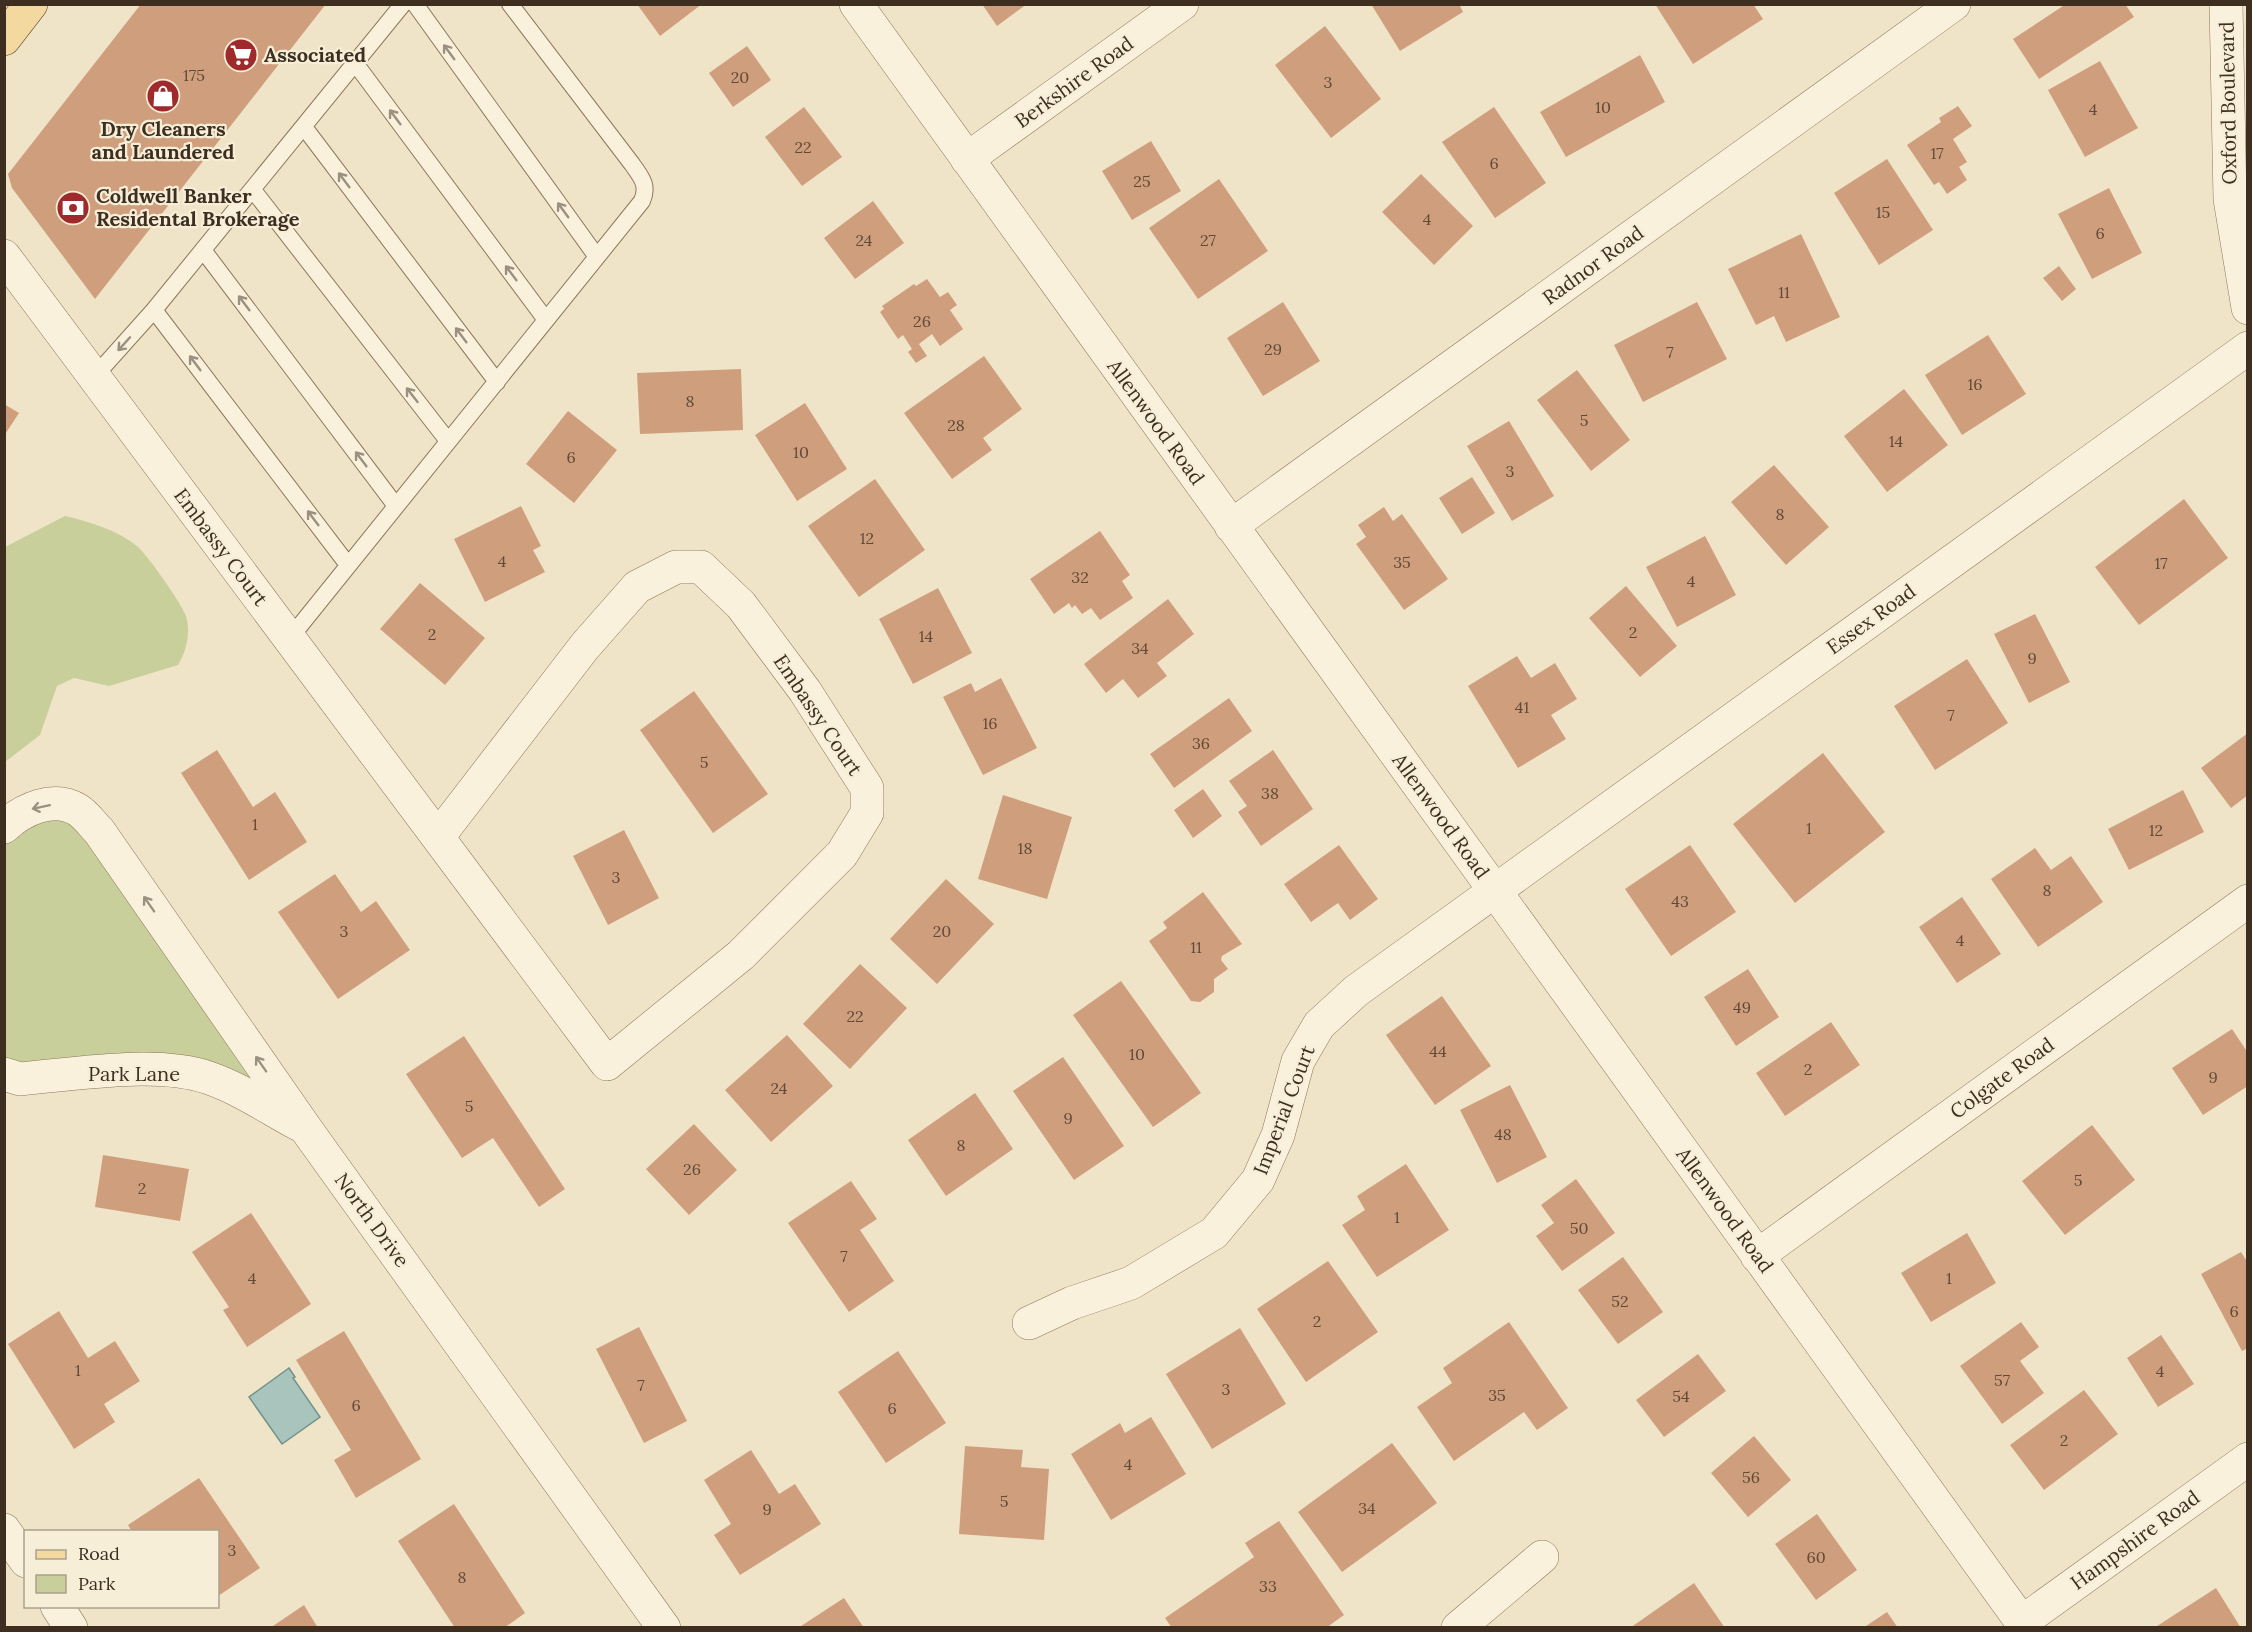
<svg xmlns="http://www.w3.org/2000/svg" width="2252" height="1632" font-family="Lora,serif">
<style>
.green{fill:#c9cf9b}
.water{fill:#a9c4bc;stroke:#6f938a;stroke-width:1.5}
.building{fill:#cf9f7d}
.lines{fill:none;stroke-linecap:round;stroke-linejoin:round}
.service-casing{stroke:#8d765c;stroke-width:18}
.minor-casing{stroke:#8d765c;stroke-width:34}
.primary-casing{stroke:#5b4430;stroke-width:34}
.service{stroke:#faf1dc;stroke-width:16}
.minor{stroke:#faf1dc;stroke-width:33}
.primary{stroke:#f3d9a0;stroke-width:33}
.oneway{stroke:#9c907e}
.labels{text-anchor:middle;stroke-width:4.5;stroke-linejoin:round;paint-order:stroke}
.number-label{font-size:16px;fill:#624a37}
.poi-label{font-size:20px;font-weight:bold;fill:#3d2e20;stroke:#f7eed8;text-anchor:start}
.street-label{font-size:20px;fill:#3d2e20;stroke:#f7eed8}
</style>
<rect width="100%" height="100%" fill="#f0e4c8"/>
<path class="green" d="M65,516c25,6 53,14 73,31 10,9 44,57 48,69 5,17 0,36 -8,49l-69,21 -35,-8 -17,8 -17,49 -35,27v-215z
M59,804l247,325 -71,-41 -214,-9 -16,14v-266z"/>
<path class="water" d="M289,1368l6,9 -2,1 27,39 -38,27 -33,-47z"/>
<path class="building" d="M141,4h185l-231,295 -83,-111 -4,-14z
M637,4h65l-42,32z
M982,4h45l-30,22z
M1371,4h88l4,8 -63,39z
M1655,4h98l10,15 -70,45z
M2066,4h59l9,13 -95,62 -26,-40z
M1325,26l56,73 -50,39 -56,-73z
M747,46l24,34 -38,27 -24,-34z
M1640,55l25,47 -99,55 -26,-45z
M2100,61l38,67 -53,29 -37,-67z
M1958,106l14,20 -19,13 14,23 -8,5 8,13 -20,14 -8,-12 -5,3 -27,-40 34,-23 -2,-4z
M804,107l38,50 -40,29 -37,-49z
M1494,107l52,76 -51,35 -53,-76z
M1151,141l30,50 -49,29 -30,-49z
M1887,159l46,71 -54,35 -45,-72z
M1421,174l52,52 -39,39 -52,-53z
M1219,179l49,72 -70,48 -49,-71z
M2109,188l33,65 -50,26 -34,-65z
M873,201l31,42 -49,36 -31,-41z
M1801,234l39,83 -54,25 -12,-26 -18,9 -28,-56z
M2059,266l17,23 -14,12 -19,-23z
M927,279l13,18 8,-5 9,13 -7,5 13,19 -23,17 -8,-12 -13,10 8,12 -11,7 -8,-11 4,-3 -9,-14 -5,4 -18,-27 4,-3 -2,-3 32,-22 2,2z
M1283,302l37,59 -57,35 -36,-58z
M1697,302l30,57 -84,43 -29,-57z
M1988,335l38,59 -64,41 -37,-60z
M984,356l38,53 -39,29 9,12 -40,29 -48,-66z
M741,369l2,61 -103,4 -3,-61z
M1577,370l53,70 -39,31 -54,-71z
M1904,389l44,56 -61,47 -43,-56z
M805,403l42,66 -50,32 -42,-66z
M4,404l15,9 -15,23z
M568,411l49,39 -43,53 -48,-39z
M1509,421l45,75 -42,25 -45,-75z
M1774,465l55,62 -43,38 -55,-63z
M1472,477l23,36 -33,21 -23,-36z
M875,479l50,71 -66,47 -51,-71z
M2184,499l44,59 -89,67 -44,-58z
M521,506l20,40 -8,4 12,22 -60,30 -31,-63z
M1384,507l9,14 9,-7 46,65 -44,31 -48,-66 10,-7 -8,-12z
M1100,531l30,44 -8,6 11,17 -33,22 -9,-12 -9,6 -7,-9 -3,3 -3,-5 -15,11 -24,-35z
M1705,536l31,59 -59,32 -31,-60z
M420,583l65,55 -40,47 -65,-56z
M1626,586l51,60 -37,31 -51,-59z
M938,588l34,65 -59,31 -34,-65z
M1168,599l26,35 -37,29 10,13 -29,22 -15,-19 -17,14 -22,-29z
M2035,614l35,68 -41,21 -35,-69z
M1517,656l14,22 24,-15 22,36 -26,16 15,24 -48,29 -50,-82z
M1967,659l41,64 -73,47 -41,-64z
M1001,678l36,70 -54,27 -40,-78 28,-14 4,9z
M694,691l74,103 -55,39 -73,-103z
M1229,698l23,33 -78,57 -24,-34z
M2248,733v62l-17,13 -30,-40z
M217,750l36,57 22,-15 32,50 -58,38 -68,-107z
M1273,750l40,59 -52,37 -23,-34 9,-6 -18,-25z
M1823,753l62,79 -90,71 -62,-79z
M1203,789l19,27 -29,22 -19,-28z
M2183,790l21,42 -75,38 -21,-41z
M1003,795l69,22 -25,82 -69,-20z
M624,830l35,68 -51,27 -35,-69z
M1339,845l39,54 -28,21 -12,-17 -27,19 -27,-38z
M1690,845l46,67 -65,44 -46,-67z
M2035,848l16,22 20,-14 32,46 -65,45 -47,-68z
M335,874l26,38 15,-11 34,49 -72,49 -60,-87z
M946,879l48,45 -57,60 -47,-45z
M1203,892l39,52 -20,12 -1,4 7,9 -14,10v13l-14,10 -9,-1 -42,-60 18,-13 -4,-6z
M1962,897l39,57 -44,29 -38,-56z
M860,964l47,44 -57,61 -47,-45z
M1748,969l31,48 -43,29 -32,-49z
M1121,981l80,112 -48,34 -80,-112z
M1442,996l49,70 -56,39 -49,-70z
M1831,1022l29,43 -75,51 -29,-43z
M2232,1029l16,24v33l-45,29 -31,-47z
M787,1035l46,51 -62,56 -46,-52z
M464,1036l101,153 -26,18 -46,-69 -31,20 -56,-84z
M1063,1057l61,89 -50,34 -61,-89z
M1510,1085l37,72 -50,26 -37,-73z
M975,1093l38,56 -67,47 -38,-56z
M694,1124l43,46 -48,45 -43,-46z
M2092,1125l43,55 -70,55 -43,-54z
M103,1155l86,14 -9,52 -85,-14z
M1406,1164l43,66 -72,47 -35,-52 23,-15 -8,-14z
M1576,1179l39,54 -53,38 -26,-35 18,-13 -13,-18z
M851,1181l26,38 -17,11 34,51 -45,31 -61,-89z
M251,1213l60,91 -64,43 -24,-37 6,-3 -37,-55z
M1967,1233l29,50 -65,39 -30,-49z
M2241,1252l7,11v85l-6,3 -41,-77z
M1623,1257l40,55 -45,32 -40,-54z
M1328,1261l50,71 -72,50 -49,-73z
M59,1311l29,47 27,-17 25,40 -36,23 11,18 -41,27 -66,-105z
M1509,1322l59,86 -31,22 -13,-18 -70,49 -37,-54 35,-24 -9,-15z
M2021,1322l18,25 -19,14 24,32 -42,31 -42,-58z
M639,1327l48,94 -43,22 -48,-94z
M1240,1328l46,76 -74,45 -46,-75z
M344,1331l77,128 -65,39 -22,-38 17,-10 -55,-90z
M2161,1335l33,49 -36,23 -31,-49z
M898,1351l48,72 -60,40 -48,-71z
M1698,1354l28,37 -62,46 -28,-37z
M2084,1390l34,44 -74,56 -34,-45z
M1151,1417l35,57 -75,46 -40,-66 49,-31 5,10z
M1754,1436l37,44 -43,37 -37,-44z
M1392,1443l45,60 -95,69 -44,-60z
M965,1446l58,4 -2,17 28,2 -5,71 -85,-6z
M751,1450l28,44 16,-10 26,40 -81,51 -26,-40 17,-11 -27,-44z
M199,1478l61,90 -42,28v-64h-86l-4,-7z
M454,1504l71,109 -21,15h-49l-57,-87z
M1817,1514l40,56 -41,30 -41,-56z
M1279,1521l65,94 -18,13h-154l-7,-10 89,-61 -9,-14z
M1694,1583l31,45h-95z
M2216,1588l25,40h-87z
M844,1598l20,30h-66z
M304,1605l14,23h-48z
M1887,1612l11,16h-35z"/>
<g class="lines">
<defs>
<path id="service" d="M415,4l182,253
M355,63l191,257
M304,127l193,255
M253,190l195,251
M203,250l193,256
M154,310l194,255
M94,377l60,-67 249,-306
M290,638l352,-437c7,-16 -1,-24 -10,-37l-122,-160"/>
<path id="minor" d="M856,4l1170,1624
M2226,4l4,195 18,109
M967,159l215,-155
M4,256c201,270 402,539 603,808l134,-109 101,-101 25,-41v-25l-62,-97 -64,-86 -40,-38h-25l-39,20 -52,59 -147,191
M1231,526l723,-522
M4,827c19,-18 50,-32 74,-17 8,5 14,14 21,21l207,298 358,499
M4,1074l16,5c56,-5 137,-19 189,-1 32,11 61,31 91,47
M1757,1256l491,-355
M1029,1323l43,-20 59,-20 83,-50 44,-53 20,-45 20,-74 21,-36 37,-34 892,-643
M4,1530l22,31
M57,1606l14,22
M2022,1622l226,-163
M1458,1628l84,-71"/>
<path id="primary" d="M4,39l27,-35"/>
</defs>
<use href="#service" class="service-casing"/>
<use href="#minor" class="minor-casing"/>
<use href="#primary" class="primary-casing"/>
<use href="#service" class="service"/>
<use href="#minor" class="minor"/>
<use href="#primary" class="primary"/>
</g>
<defs><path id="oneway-shaft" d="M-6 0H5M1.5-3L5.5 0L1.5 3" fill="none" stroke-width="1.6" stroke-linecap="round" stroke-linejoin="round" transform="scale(1.5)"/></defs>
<g class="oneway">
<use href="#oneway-shaft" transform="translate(449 52) rotate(-126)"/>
<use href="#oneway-shaft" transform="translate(395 117) rotate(-127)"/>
<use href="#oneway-shaft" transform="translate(344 180) rotate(-127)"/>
<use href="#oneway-shaft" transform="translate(563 210) rotate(-126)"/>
<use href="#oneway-shaft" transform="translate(511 273) rotate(-127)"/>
<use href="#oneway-shaft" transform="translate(244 303) rotate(-127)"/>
<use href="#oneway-shaft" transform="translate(461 335) rotate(-127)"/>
<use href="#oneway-shaft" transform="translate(124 344) rotate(132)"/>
<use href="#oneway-shaft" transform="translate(195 363) rotate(-127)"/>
<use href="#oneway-shaft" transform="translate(412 395) rotate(-128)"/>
<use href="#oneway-shaft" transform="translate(361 459) rotate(-127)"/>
<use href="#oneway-shaft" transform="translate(313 518) rotate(-127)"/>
<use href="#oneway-shaft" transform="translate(41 807) rotate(168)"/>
<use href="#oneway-shaft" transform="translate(149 904) rotate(-125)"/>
<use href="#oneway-shaft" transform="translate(261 1064) rotate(-125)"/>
</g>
<defs>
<symbol id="supermarket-disc" viewBox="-11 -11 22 22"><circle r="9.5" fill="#9e2a2b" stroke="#f7eed8"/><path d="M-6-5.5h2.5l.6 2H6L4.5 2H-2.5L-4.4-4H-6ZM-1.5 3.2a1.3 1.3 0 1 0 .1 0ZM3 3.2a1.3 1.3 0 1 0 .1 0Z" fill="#fff"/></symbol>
<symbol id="shop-disc" viewBox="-11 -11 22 22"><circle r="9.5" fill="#9e2a2b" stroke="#f7eed8"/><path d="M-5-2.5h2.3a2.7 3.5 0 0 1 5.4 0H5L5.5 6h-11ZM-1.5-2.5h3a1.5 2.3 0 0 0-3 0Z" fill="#fff"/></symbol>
<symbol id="bank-disc" viewBox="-11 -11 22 22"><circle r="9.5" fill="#9e2a2b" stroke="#f7eed8"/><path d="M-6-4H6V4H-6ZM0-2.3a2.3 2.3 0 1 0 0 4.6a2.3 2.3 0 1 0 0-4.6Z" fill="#fff"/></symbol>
</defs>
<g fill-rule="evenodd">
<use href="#supermarket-disc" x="222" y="36" width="38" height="38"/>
<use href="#shop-disc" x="144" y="77" width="38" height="38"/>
<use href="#bank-disc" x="54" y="189" width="38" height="38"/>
</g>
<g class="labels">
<g class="number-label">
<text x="194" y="81">175</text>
<text x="740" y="83">20</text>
<text x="1328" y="88">3</text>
<text x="1603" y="113">10</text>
<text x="2093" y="115">4</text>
<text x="803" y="153">22</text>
<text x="1937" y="159">17</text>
<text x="1494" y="169">6</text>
<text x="1142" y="187">25</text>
<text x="1883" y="218">15</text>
<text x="1427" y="225">4</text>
<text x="2100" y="239">6</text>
<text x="864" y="246">24</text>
<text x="1208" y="246">27</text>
<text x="1784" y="298">11</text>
<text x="922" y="327">26</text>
<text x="1273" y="355">29</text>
<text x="1670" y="358">7</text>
<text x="1975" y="390">16</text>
<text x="690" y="407">8</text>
<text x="1584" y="426">5</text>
<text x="956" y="431">28</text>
<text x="1896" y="447">14</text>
<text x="801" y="458">10</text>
<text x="571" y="463">6</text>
<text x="1510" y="477">3</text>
<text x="1780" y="520">8</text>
<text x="867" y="544">12</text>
<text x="502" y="567">4</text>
<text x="1402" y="568">35</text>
<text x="2161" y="569">17</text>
<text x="1080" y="583">32</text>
<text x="1691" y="587">4</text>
<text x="1633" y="638">2</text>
<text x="432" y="640">2</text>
<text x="926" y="642">14</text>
<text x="1140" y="654">34</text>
<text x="2032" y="664">9</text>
<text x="1522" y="713">41</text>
<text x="1951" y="721">7</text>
<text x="990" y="729">16</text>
<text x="1201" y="749">36</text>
<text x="704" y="768">5</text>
<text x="1270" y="799">38</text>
<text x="255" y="830">1</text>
<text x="1809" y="834">1</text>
<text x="2156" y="836">12</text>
<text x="1025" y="854">18</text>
<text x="616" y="883">3</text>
<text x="2047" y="896">8</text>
<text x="1680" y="907">43</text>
<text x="344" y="937">3</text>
<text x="942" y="937">20</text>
<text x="1960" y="946">4</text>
<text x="1196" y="953">11</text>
<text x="1742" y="1013">49</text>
<text x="855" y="1022">22</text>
<text x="1438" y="1057">44</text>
<text x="1137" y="1060">10</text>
<text x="1808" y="1075">2</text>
<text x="2213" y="1083">9</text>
<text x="779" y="1094">24</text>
<text x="469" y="1112">5</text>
<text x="1068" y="1124">9</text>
<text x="1503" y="1140">48</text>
<text x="961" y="1151">8</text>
<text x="692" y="1175">26</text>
<text x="2078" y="1186">5</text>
<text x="142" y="1194">2</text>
<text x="1397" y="1223">1</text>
<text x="1579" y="1234">50</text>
<text x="844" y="1262">7</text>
<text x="252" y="1284">4</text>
<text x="1949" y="1284">1</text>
<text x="1620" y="1307">52</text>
<text x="2234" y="1317">6</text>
<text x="1317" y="1327">2</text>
<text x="78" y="1376">1</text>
<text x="2160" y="1377">4</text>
<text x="2002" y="1386">57</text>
<text x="641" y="1391">7</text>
<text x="1226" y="1395">3</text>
<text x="1497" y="1401">35</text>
<text x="1681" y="1402">54</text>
<text x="356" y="1411">6</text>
<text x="892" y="1414">6</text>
<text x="2064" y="1446">2</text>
<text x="1128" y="1470">4</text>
<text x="1751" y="1483">56</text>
<text x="1004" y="1507">5</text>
<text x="1367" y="1514">34</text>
<text x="767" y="1515">9</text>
<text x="232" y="1556">3</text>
<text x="1816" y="1563">60</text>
<text x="462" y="1583">8</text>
<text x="1268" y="1592">33</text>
</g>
<g class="poi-label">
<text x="264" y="62">Associated</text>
<text x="163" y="136" text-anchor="middle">Dry Cleaners<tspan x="163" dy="23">and Laundered</tspan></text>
<text x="96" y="203">Coldwell Banker<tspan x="96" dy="23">Residental Brokerage</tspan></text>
</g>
<g class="street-label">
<text transform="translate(1074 82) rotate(-36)" y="7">Berkshire Road</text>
<text transform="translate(2228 103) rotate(-91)" y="7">Oxford Boulevard</text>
<text transform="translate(1593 265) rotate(-36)" y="7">Radnor Road</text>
<text transform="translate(1156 422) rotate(54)" y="7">Allenwood Road</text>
<text transform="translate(221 547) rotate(53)" y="7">Embassy Court</text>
<text transform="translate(1871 619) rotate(-36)" y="7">Essex Road</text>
<text transform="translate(818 715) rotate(56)" y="7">Embassy Court</text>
<text transform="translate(1441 816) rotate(54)" y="7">Allenwood Road</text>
<text x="134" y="1081">Park Lane</text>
<text transform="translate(2002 1078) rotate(-36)" y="7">Colgate Road</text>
<text transform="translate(1284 1110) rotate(-69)" y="7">Imperial Court</text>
<text transform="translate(1725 1210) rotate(54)" y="7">Allenwood Road</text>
<text transform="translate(372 1220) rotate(54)" y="7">North Drive</text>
<text transform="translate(2135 1540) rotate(-36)" y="7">Hampshire Road</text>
</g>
</g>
<rect width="2252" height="1632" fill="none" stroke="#3d2e20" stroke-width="12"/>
<rect x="24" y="1530" width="195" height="78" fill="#f7eed8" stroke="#ada18e" stroke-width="1.5"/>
<rect x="36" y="1550" width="30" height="9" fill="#f3d9a0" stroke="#ada18e" stroke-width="1.5"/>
<text x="78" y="1560" font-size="18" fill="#3d2e20">Road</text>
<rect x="36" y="1575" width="30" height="18" fill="#c9cf9b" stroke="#ada18e" stroke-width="1.5"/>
<text x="78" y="1590" font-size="18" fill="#3d2e20">Park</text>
</svg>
